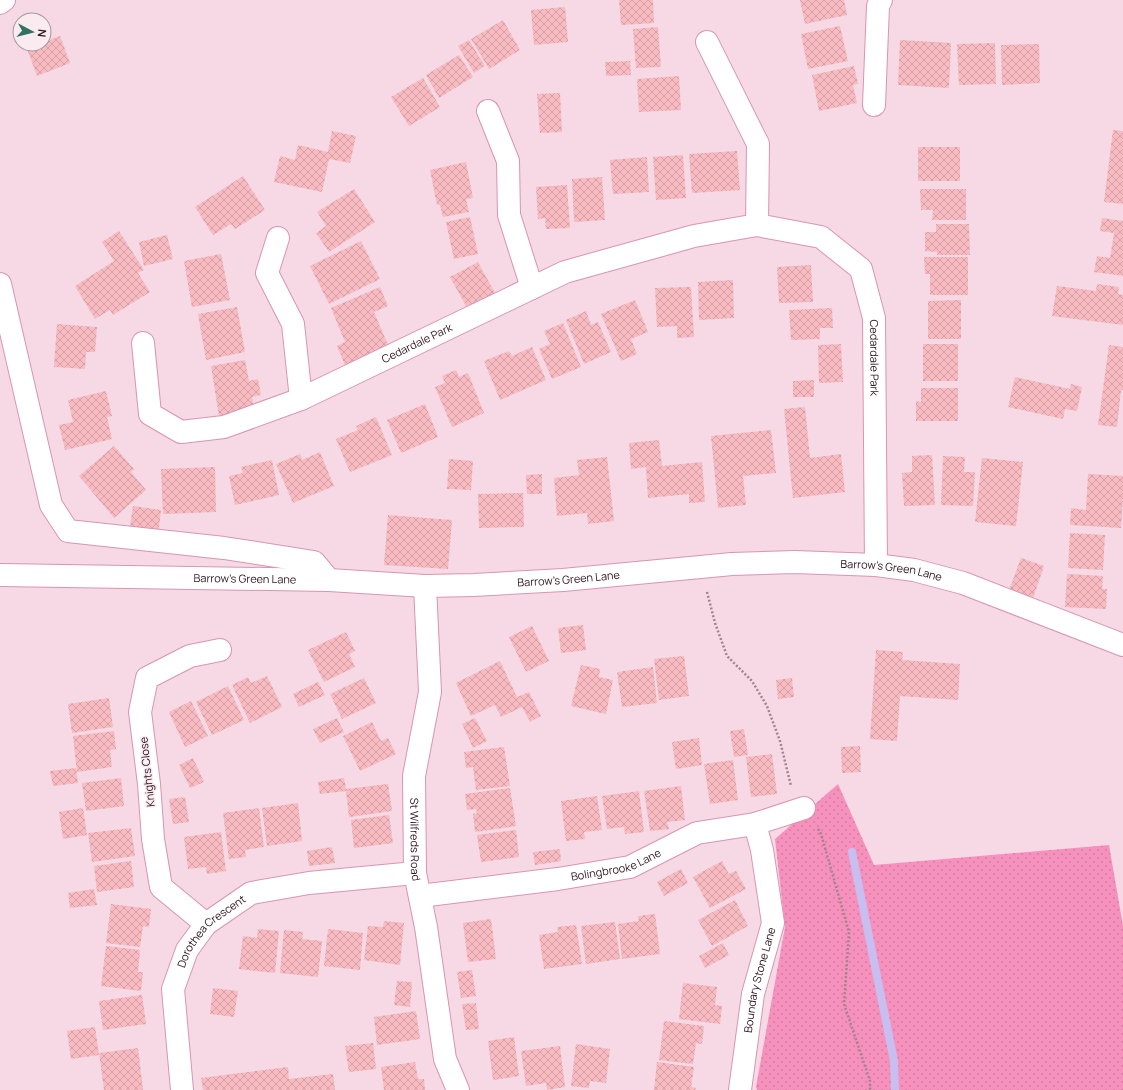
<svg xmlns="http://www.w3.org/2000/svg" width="1123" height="1090" font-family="Manrope,sans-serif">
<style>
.grass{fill:url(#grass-dots)}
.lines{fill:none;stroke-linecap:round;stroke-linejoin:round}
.stream{stroke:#c8bff0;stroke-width:8}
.building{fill:url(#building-cross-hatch)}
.minor-casing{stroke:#d895b1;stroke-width:24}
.path{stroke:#9f848f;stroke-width:2.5;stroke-dasharray:2 2;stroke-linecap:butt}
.minor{stroke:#fff;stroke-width:22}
.labels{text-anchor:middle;stroke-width:3;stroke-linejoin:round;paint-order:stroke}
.street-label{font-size:11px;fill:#2d141f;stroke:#f9ebf0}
</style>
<defs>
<pattern id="grass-dots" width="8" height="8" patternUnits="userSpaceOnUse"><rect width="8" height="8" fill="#f691bd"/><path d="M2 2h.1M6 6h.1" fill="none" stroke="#d37ca2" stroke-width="1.8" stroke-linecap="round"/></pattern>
<pattern id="building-cross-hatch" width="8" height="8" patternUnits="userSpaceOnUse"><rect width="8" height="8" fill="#f8bbc1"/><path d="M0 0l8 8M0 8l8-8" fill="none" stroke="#d5a0a5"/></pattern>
</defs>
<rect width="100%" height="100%" fill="#f6d9e4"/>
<path class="grass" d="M838,784l36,81 235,-20 14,81v164h-366l-1,-3 29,-160 -10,-88z"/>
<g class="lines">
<path class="stream" d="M852,852l42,209 1,29"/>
</g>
<path class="building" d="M619,0h34l1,23 -33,2z
M800,0h44l3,15 -42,9z
M565,7l3,35 -34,3 -3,-35z
M503,20l17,30 -31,19 -18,-30z
M840,26l8,35 -40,8 -7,-35z
M658,27l3,40 -25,1 -3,-39z
M60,36l10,27 -33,13 -10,-27 13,-5h4v-2z
M469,40l16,26 -11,7 -16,-27z
M900,40l51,3 -2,45 -51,-3z
M995,43l1,41 -37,1 -2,-41z
M1039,44l1,39 -38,2 -1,-40z
M459,55l14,22 -34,21 -13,-23z
M630,61l1,14 -25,1 -1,-14z
M854,66l4,18 -5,1 4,18 -38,8 -7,-36z
M679,76l2,34 -42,2 -2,-33z
M423,78l17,29 -31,19 -18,-29z
M560,93l2,39 -22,1 -3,-39z
M1113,130l10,1v73l-19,-2z
M332,131l24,5 -6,27 -21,-4 -7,33 -48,-10 6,-26 15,4 3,-15 30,7z
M918,147h42v34h-42z
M737,151l3,39 -48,3 -3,-39z
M683,155l3,43 -30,2 -3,-43z
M647,157l2,35 -36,2 -3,-34z
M466,162l7,36 -7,1 3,13 -26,5 -3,-12h-3l-7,-35z
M243,176l22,34 -30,19 -4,-5 -18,11 -18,-28z
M602,177l3,43 -31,2 -2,-43z
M567,185l3,43 -24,1 -1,-11 -7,1 -2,-32z
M354,189l21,33 -46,30 -13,-19 10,-7 -9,-14z
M920,189h46v31h-34l1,-10h-12z
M470,217l8,37 -24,5 -8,-37z
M1102,218l21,3v55l-29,-4 3,-16 13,2 4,-25 -14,-2z
M936,224h33l1,31h-33v-3l-12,-1v-19h11z
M119,231l25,39 -6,3 12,19 -37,23 -3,-5 -15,9 -20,-33 39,-25 -12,-19z
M167,235l6,24 -29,7 -5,-24z
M361,241l19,38 -51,25 -19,-38z
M221,254l9,46 -38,7 -8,-46z
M924,257h44v38h-38v-21h-5z
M478,262l17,31 -28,15 -17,-31z
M811,265l2,37 -34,1 -2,-36z
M733,280l1,38 -35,2 -1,-38z
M1097,284l22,3 -1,7 5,1v30l-71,-9 5,-30 39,5z
M380,287l8,19 -14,6 15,35 -44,18 -8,-19 8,-4 -14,-34z
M691,287l3,50 -17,1v-12l-20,1 -2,-39z
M635,300l13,32 -17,7 6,15 -16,7 -20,-47z
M961,300v39h-33v-38z
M237,307l8,45 -39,8 -8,-46z
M832,308l1,20h-13v11l-29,1 -2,-30z
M586,311l5,14 7,-3 13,30 -27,12 -18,-44z
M563,323l18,44 -29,12 -13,-30 11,-5 -6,-13z
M57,324l40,3 -2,25h-9l-1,17 -31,-2z
M841,344l2,38 -24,1 -1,-38z
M923,344h35v37h-35z
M1109,345l14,2v43h-2l-4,37 -19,-2z
M532,347l14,33 -46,20 -16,-39 25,-10 3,5z
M245,360l4,21 9,-2 3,16 -9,2 2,12 -35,7 -8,-50z
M456,370l3,7 9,-4 16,40 -32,14 -17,-40 10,-4 -3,-7z
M1015,377l55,12 1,-5 11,3 -5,24 -12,-2 -2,10 -55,-12z
M814,380v17h-21v-16z
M921,388h37v33h-42v-20l5,1z
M106,391l6,25 -5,1 5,22 -47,11 -6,-25 14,-3 -5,-22z
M425,404l13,33 -37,16 -14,-33z
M805,407l5,51 31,-4 4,38 -52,6 -9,-89z
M376,417l16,38 -42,17 -14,-33 22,-9 -2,-4z
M771,430l5,43 -33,3 3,29 -28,3 -7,-72z
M659,440l3,26 40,-4 3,40 -16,1v-9l-41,4 -2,-31 -15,2 -2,-26z
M114,446l20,23 -3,3 15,18 -32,28 -35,-42z
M320,452l14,34 -41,17 -17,-39 24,-10 2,6z
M932,455l3,50 -31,1 -2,-33 10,-1v-16z
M943,456l22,1 -1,15h11l-2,34 -32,-1z
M607,457l7,64 -26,3 -1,-11 -30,3 -3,-38 25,-3 -2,-15z
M982,458l41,4 -7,64 -41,-4z
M449,459l24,2 -2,29 -24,-1z
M272,460l7,35 -44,10 -6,-29 14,-3 -2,-6z
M215,467l1,45 -53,2 -2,-45z
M542,474v20h-15l-1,-19z
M1088,474l35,2v22l-2,30 -51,-3 1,-17 15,2z
M523,493l1,34 -45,1 -1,-34z
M133,506l28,4 -3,27 -29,-3z
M388,515l64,5 -4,49 -64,-4z
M1070,533l35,2 -2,35 -35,-2z
M1021,558l23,8 -11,32 -24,-8z
M1067,574l36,2 -1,13h5l-1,20 -41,-2z
M583,625l3,25 -25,3 -3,-25z
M532,626l17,35 -23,11 -17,-35z
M346,632l9,19 -6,3 6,13 -31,15 -16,-32z
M876,650l27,2 -1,8 58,4 -2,36 -58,-4 -3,45 -27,-2z
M684,656l5,40 -30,4 -5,-41z
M500,661l17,36 12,-5 12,24 -11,6 -8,-15 -21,10 -6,-12 -24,11 -15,-33z
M581,665l19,4 -1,8 14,3 -7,34 -35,-8z
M653,667l4,36 -35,4 -5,-35z
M267,676l15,31 -32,16 -18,-38 16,-8 3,6z
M364,678l12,25 -34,16 -12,-25z
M792,678l2,19 -16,2 -2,-19z
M318,682l7,13 -26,12 -6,-13z
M228,686l16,34 -32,15 -16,-33z
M109,698l4,29 -41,6 -4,-29z
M191,701l17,35 -23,11 -16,-35z
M337,718l7,14 -24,11 -7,-14z
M475,718l12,23 -14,7 -11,-24z
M372,722l9,19 7,-3 8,16 -36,17 -17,-35z
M744,729l4,26 -14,2 -4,-26z
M114,731l2,18 -6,1 2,17 -35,5 -4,-36z
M699,738l3,27 -26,4 -4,-27z
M860,746l1,26 -19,1 -1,-26z
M504,747l6,39 -34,4 -3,-23 -7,1 -2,-16z
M772,754l5,40 -26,3 -5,-40z
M193,758l11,24 -14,6 -11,-23z
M733,760l5,40 -28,4 -6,-40z
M76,768l2,15 -25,3 -3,-15z
M121,778l3,28 -38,5 -4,-28z
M344,778l2,11 42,-5 4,27 -43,6 -3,-26 -26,3 -2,-12z
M681,786l4,34 -18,2 2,7 -19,2 -6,-40z
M510,788l6,38 -41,6 -2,-18 4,-1 -1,-4 -9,1 -2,-16z
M639,791l5,41 -19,2 -1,-7 -17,2 -5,-33z
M597,796l5,34 -18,2 1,7 -19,2 -5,-40z
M185,797l4,25 -16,2 -4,-25z
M298,803l4,38 -35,5 -5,-38z
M83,808l4,27 -24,4 -4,-27z
M259,808l5,39 -19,3 1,7 -17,2 -6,-46z
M389,815l4,28 -39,5 -3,-28z
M131,828l4,28 -43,6 -4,-29z
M516,830l3,27 -38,5 -4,-27z
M221,832l5,39 -19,3 -1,-7 -18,2 -4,-32z
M332,847l3,16 -26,3 -2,-15z
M560,849l1,12 -26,4 -2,-13z
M131,861l3,26 -37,5 -3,-26z
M722,861l7,13 7,-3 10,18 -36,19 -17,-31z
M681,869l7,14 -24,13 -7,-14z
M94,889l3,16 -27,3 -2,-15z
M735,900l13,26 -36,20 -14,-26z
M111,904l40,5 -2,18 -6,-1 -3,21 -34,-4z
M655,914l5,40 -38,5 -4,-35 21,-3 -1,-5z
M491,919l5,40 -28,3 -5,-39z
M384,921l20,2 -4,42 -36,-5 4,-34 15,1z
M615,922l5,37 -34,5 -5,-38z
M576,925l6,39 -38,5 -5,-34 19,-3 -1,-5z
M258,929l21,2 -4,42 -36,-4 4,-33 14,2z
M328,929l35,4 -3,37 -36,-4z
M284,930l19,2 -1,7 20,2 -4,36 -38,-4z
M723,943l6,12 -24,13 -6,-12z
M106,946l34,4 -2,22h5l-2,19 -40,-5z
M472,970l4,26 -15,2 -4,-26z
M397,981l15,1 -2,25 -16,-2z
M683,983l34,4 -2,18 7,1 -2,18 -41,-5z
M213,988l25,3 -4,26 -24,-3z
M142,995l4,29 -43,6 -4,-29z
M476,1003l3,26 -13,1 -4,-26z
M416,1011l4,28 -43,6 -3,-28z
M664,1021l40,5 -2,18 -6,-1 -3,21 -34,-4z
M95,1027l4,28 -28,4 -4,-28z
M514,1037l5,39 -26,4 -5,-39z
M373,1043l3,26 -27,3 -4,-26z
M576,1044l34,5 -4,34 -16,-2 -1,7 -18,-2z
M560,1046l5,41 -18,3 -1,-7 -20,3 -5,-35z
M138,1048l5,42h-39l-5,-37z
M415,1062l3,17h6l1,11h-41l-3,-23z
M657,1062l37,5 -3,20 5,1 -1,2h-41z
M288,1067l1,12 44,-5 2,16h-132l-2,-12z"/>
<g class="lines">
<defs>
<g id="minor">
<path d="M0,3l4,-3"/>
<path d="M707,42l51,102 -1,81"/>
<path d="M874,105l4,-99 3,-6"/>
<path d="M488,111l20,50 1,54 23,73"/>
<path d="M278,238l-11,35 26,51 8,75"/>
<path d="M0,284l51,221 17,26 156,17 90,14 15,18"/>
<path id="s1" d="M143,343l7,71 31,18 43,-5 77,-28 264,-127 129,-36 63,-11 64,12 40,32 13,49 2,247"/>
<path id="s2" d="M0,575l329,5 96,6 49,-1 89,-5 169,-16 63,-2 81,3 38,5 49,13 160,62"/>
<path id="s3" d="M425,586l5,106 -16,84 1,97 11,54 19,132 13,31"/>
<path id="s4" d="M420,896l138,-17 72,-12 67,-34 58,-9 49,-16"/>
<path d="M206,924l-45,-37 -8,-48 -4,-55 -9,-72 7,-34 43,-22 30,-6"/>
<path id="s5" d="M182,1090l-9,-101 14,-39 19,-26 45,-31 58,-10 106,-10"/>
<path id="s6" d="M740,1090l13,-96 20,-71 -11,-73 -7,-26"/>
</g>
</defs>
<use href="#minor" class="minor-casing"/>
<path class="path" d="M707,592l8,31 12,33 25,25 15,25 13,35 11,45
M818,829l3,5 28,98 -5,72 26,77v9"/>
<use href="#minor" class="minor"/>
</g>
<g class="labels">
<g class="street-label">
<text dy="4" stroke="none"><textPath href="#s1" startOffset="361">Cedardale Park</textPath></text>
<text dy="4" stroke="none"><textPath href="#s1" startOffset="930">Cedardale Park</textPath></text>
<text dy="4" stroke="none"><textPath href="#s2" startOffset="893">Barrow's Green Lane</textPath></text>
<text dy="4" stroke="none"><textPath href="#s2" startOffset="569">Barrow's Green Lane</textPath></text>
<text dy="4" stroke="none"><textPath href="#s2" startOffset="245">Barrow's Green Lane</textPath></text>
<text transform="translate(147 772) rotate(-96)" y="4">Knights Close</text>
<text dy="4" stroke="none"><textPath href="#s3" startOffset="255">St Wilfreds Road</textPath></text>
<text dy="4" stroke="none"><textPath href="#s4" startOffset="199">Bolingbrooke Lane</textPath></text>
<text dy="4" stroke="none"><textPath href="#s5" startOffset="173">Dorothea Crescent</textPath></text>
<text dy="4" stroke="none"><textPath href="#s6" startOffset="112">Boundary Stone Lane</textPath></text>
</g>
</g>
<g transform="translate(32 32) rotate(97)"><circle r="19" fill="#f9ebf0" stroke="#a7959c"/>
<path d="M0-3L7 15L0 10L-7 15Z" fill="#327261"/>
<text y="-6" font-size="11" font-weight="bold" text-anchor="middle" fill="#2d141f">N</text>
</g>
</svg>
